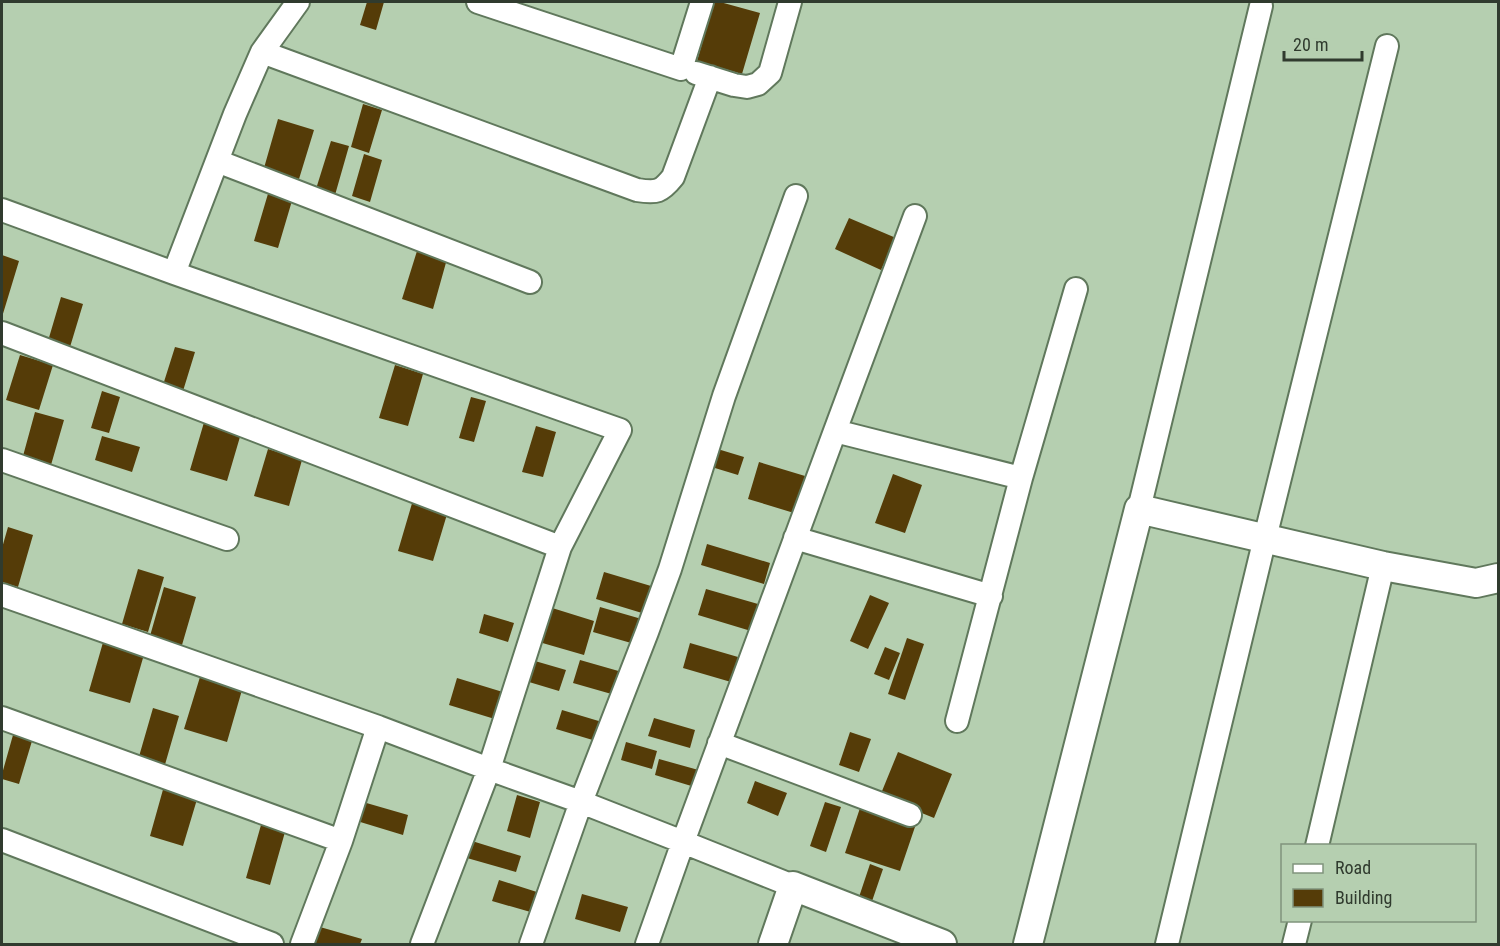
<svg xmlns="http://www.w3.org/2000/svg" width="1500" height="946" font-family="'Roboto Condensed',sans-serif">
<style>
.building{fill:#553c08}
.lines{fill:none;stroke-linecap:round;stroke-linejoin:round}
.minor-casing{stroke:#60785c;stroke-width:26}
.tertiary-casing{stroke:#60785c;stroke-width:32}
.minor{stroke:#fff;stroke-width:22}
.tertiary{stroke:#fff;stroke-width:28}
</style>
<rect width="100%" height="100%" fill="#b5cfb0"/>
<path class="building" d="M367,2h17l-8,28 -16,-5z
M714,2h6l40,11 -18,61 -45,-13z
M363,104l19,6 -13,43 -18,-6z
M278,119l36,11 -15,49 -35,-11z
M331,141l18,5 -14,49 -19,-6z
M364,154l18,6 -12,42 -18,-6z
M270,187l24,7 -16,54 -24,-7z
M849,218l47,20 -15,32 -46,-21z
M417,251l30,8 -14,50 -31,-10z
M2,255l17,6 -17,56z
M61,297l22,7 -13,43 -22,-6z
M175,347l20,5 -12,39 -20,-6z
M20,355l33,10 -14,45 -33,-10z
M395,365l28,9 -15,52 -29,-8z
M102,391l18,6 -11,36 -18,-5z
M471,397l15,4 -12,41 -15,-4z
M35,412l29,8 -13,45 -28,-9z
M205,419l37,11 -15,51 -37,-11z
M536,426l20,6 -13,45 -21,-5z
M102,436l38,11 -8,25 -37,-12z
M711,447l33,10 -6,18 -33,-10z
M268,449l34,11 -13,46 -35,-10z
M759,462l46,14 -11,37 -46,-14z
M893,474l29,11 -17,48 -30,-10z
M413,500l35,11 -15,50 -35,-10z
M8,527l25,8 -15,52 -16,-5v-34z
M707,544l63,19 -6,21 -63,-19z
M138,569l26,8 -16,55 -26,-8z
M604,572l47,14 -9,27 -46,-14z
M164,587l32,10 -14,48 -32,-9z
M706,589l52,15 -7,27 -53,-16z
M870,595l19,8 -21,46 -18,-8z
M549,607l45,14 -10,34 -45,-13z
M600,607l45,13 -7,25 -45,-13z
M484,614l30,9 -6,19 -29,-9z
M907,638l17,6 -19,56 -17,-6z
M104,639l41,12 -15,52 -41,-12z
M690,643l48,14 -7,25 -48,-14z
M885,647l15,6 -11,27 -15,-6z
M580,660l42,12 -7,23 -42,-12z
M535,661l31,9 -7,21 -30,-9z
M200,677l42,13 -15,52 -43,-13z
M457,678l49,15 -8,27 -49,-15z
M153,708l26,8 -15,52 -26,-8z
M562,710l40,12 -6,19 -40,-12z
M654,718l41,12 -5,18 -42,-12z
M850,732l21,7 -12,33 -20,-7z
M13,735l19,6 -13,43 -17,-5v-5z
M626,742l31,9 -5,18 -31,-9z
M898,752l54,22 -18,44 -54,-22z
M659,759l43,12 -4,17 -43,-13z
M755,781l32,12 -9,23 -31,-13z
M164,786l34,10 -15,50 -33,-10z
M517,795l23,7 -10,36 -23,-7z
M363,802l45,13 -5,20 -46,-14z
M825,802l16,5 -15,45 -16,-6z
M862,802l55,19 -17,50 -55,-18z
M261,825l24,7 -15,53 -24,-7z
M472,841l49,15 -5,16 -49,-14z
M870,864l13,5 -14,41 -13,-4z
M499,880l41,13 -6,20 -42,-12z
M582,894l46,13 -8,25 -45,-13z
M320,927l42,12 -2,5h-45z"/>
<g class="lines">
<defs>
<path id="minor" d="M478,2l203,67 21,-67
M262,52l375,138c20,3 24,2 36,-13l37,-100
M696,73l38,12 13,2 11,-3 12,-11 20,-71
M217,161l313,121
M2,210l172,63 446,157 -60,117 -71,222 -111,-42 -37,114 -39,103
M915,216l-80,215 186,47
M174,273l61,-159 27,-62 36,-50
M2,333l558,214
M2,460l225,79
M1139,509l122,-503
M795,538l196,58
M2,595l376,132
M2,718l339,123
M957,721l64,-243 55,-189
M719,743l191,72
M2,840l270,104
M1317,846l66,-280
M793,886l-110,-44 152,-411
M422,944l67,-175 92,33 102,40 -36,102
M531,944l50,-142 66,-170 23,-63 54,-173 72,-200
M1167,944l98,-406 122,-492
M1294,944l6,-24"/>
<path id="tertiary" d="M773,944l20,-58 149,58
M1028,944l111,-435 244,57 93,17 22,-5"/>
</defs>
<use href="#minor" class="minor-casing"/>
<use href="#tertiary" class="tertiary-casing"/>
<use href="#minor" class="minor"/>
<use href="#tertiary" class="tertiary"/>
</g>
<rect width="1500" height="946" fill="none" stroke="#303b2e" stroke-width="6"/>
<rect x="1281" y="844" width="195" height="78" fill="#b5cfb0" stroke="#80947c" stroke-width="1.5"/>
<rect x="1293" y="864" width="30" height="9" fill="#ffffff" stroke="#80947c" stroke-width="1.5"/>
<text x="1335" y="874" font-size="18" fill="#303b2e">Road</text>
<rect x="1293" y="889" width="30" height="18" fill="#553c08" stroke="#80947c" stroke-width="1.5"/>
<text x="1335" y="904" font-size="18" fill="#303b2e">Building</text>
<path d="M1284 51v9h78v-9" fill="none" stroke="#303b2e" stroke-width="3"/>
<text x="1293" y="51" font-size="18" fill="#303b2e" stroke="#b5cfb0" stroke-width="4.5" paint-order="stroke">20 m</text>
</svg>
